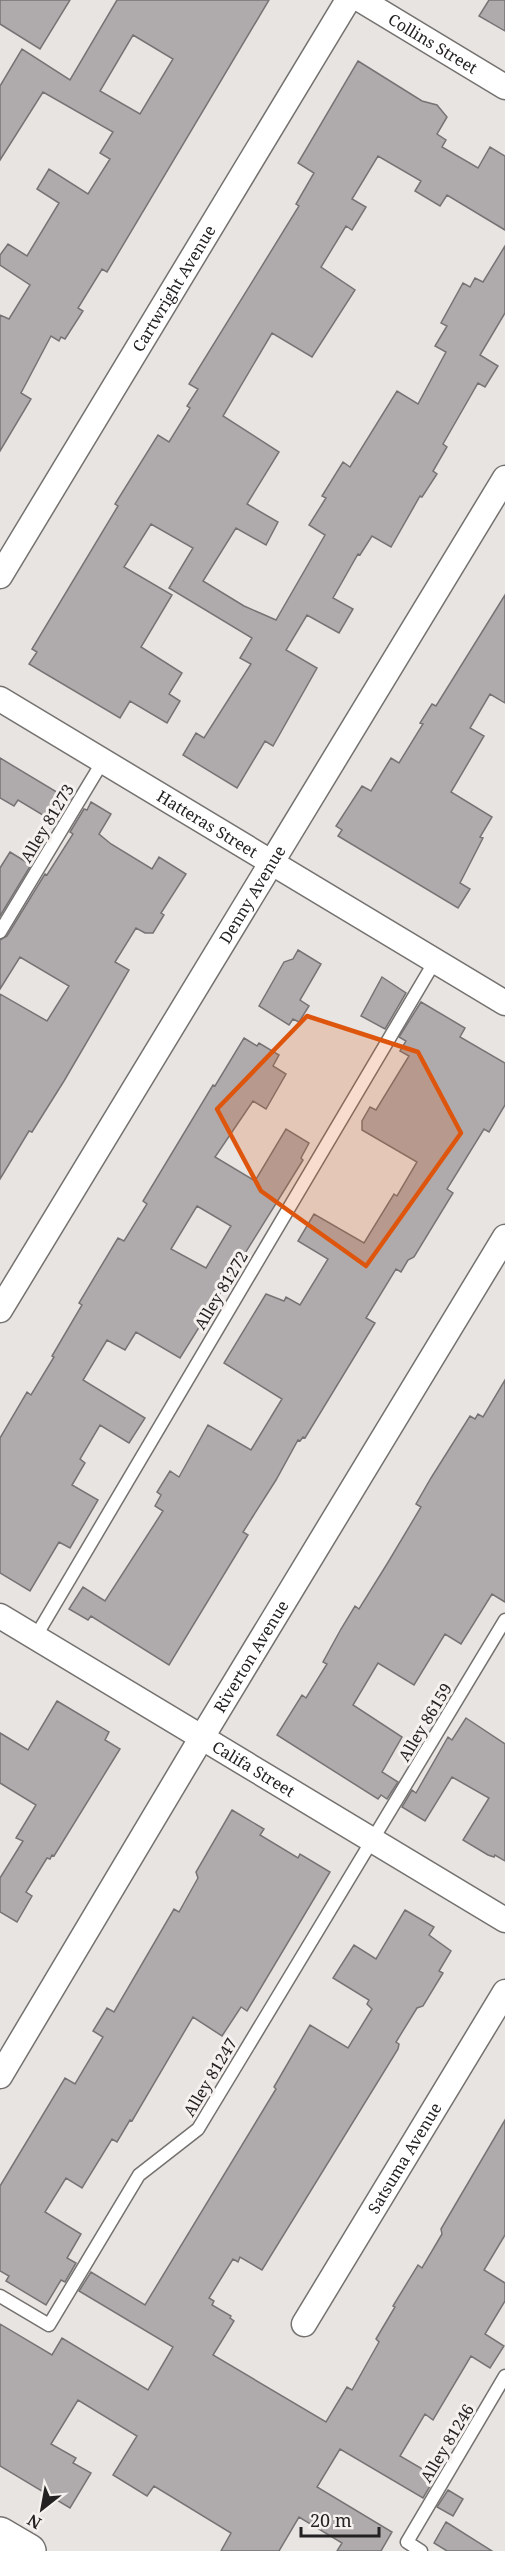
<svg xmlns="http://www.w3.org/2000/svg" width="505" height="2551" font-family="'Noto Serif',serif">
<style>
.building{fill:#afabad;stroke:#777375;stroke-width:1.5;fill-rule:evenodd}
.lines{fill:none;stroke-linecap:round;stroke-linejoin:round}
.lane-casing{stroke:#74716f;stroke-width:15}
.street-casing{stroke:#74716f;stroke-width:27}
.secondary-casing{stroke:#74716f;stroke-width:36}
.lane{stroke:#fff;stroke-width:12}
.street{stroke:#fff;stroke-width:24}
.secondary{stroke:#fff;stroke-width:33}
.marked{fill:#de560d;fill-opacity:0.2;stroke:#de560d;stroke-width:4.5;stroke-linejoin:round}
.labels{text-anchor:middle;stroke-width:6;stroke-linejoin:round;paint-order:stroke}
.street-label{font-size:16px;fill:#232121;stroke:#f5f1ef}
</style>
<rect width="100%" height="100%" fill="#e7e4e2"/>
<path class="building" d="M0,0h70l-30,49 -40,-25z
M117,0h152l-162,272 -5,-3 -24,39 5,3 -18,28 -4,-2 -2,4 -8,-5 -30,57 10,6 -31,52v-136l9,4 21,-34 -30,-20v-10l8,-11 19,12 32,-53 -22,-14 12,-20 39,25 22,-35 -10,-6 13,-21 -70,-40 -43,68v-74l22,-37 48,31zM133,35l40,24 -33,55 -40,-23z
M489,0h16v31l-26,-15z
M358,61l64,40 15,4 10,12 -10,17 9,6 -4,7 36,21 12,-21 15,9v74l-58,-35 -7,11 -25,-15 6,-10 -43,-25 -26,43 14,8 -14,23 -6,-4 -25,41 34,23 -43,67 -40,-24 -49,83 56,36 -32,52 31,18 -12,23 -30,-17 -33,53 41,25 32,14 49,-85 -16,-10 17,-27 -4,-2 21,-34 7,5 47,-76 21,13 28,-52 -11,-6 12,-20 -6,-3 22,-40 7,4 5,-9 8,4 22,-36v67l-25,42 18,11 -13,21 -7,-4 -35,61 4,3 -14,24 4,3 -15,23 -2,-1 -29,51 -19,-11 -12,19 -2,-1 -25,44 20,11 -14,24 -32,-18 -21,35 31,18 -44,78 -8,-5 -28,47 -54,-33 13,-22 8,5 47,-74 -11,-6 12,-20 -83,-50 24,-40 -42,-24 -27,43 48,28 -31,52 41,26 -13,21 11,7 -13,22 -37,-22 -10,17 -91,-54 8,-12 -5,-3 86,-143 -3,-2 43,-69 11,7 21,-34 -3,-2 11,-17 -9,-5 110,-178 -3,-2 18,-31 -16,-10z
M505,595v108l-15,-9 -20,34 14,8 -33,56 41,25 -12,20 3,1 -23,45 10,6 -12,19 -120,-72 4,-6 -6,-4 26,-40 9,5 20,-33 8,5 24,-39 -3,-1 12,-19 4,2z
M0,758l70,42 -14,23 -38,-23 -4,6 -14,-8z
M91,802l20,12 -12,20 12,10 41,25 7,-12 27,17 -25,39 3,2 -11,18h-8l-9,-5 -21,34 14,8 -65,111 -32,51 -3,-1 -29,48v-185l47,27 22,-35 -49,-29 -20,32v-49l7,-4 38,-62 2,1 26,-41 -3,-2 14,-23 3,1z
M10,852l21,13 -31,51v-48z
M298,950l23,14 -21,36 9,6 -10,16 -6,-3 -4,6 -30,-19 25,-44 9,-3z
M382,977l24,16 -21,36 -24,-13z
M421,1002l44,26 -5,9 45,26v42l-16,27 -5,-3 -37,60 6,4 -39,64 -6,3 -7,12 -5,-3 -30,49 9,5 -70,115 -2,-1 -3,4 -2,-1 -22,40 -33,52 5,3 -79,130 -78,-49 -3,4 -19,-11 14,-22 22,14 58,-90 -8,-5 6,-11 -4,-3 13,-21 9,6 29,-52 43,25 31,-51 -58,-36 42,-69 18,7 2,-4 14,8 28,-46 -30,-18 16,-27 50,29 30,-49 3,2 20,-34 -55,-32v-9l8,-14 6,3 33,-54 -9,-5 6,-10 -7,-4z
M244,1038l13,8 2,-3 20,12 -6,11 13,8 -20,35 -13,-8 -38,56 40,24 31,-52 23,14 -8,15 2,2 -123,198 -44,-26 -11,18 -18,-10 -24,40 62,38 -16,25 -29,-18 -20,34 5,4 -13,22 26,15 -28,48 -11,-6 -29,49 -30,-18v-135l27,-46 4,3 23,-38 -2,-1 30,-51 -3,-2 39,-65 6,3 23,-37 -4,-3 70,-116 2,1zM197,1206l34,20 -25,42 -35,-19z
M505,1380v222l-13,-8 -31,50 -16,-10 -31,51 -36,-22 -25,42 49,32 -20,35 16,10 -11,17 -6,-4 -3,4 -101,-64 25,-40 4,3 21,-34 -4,-2 18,-33 14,-23 4,3 28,-45 34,-57 -5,-3 15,-26 39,-62 5,3 3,-5 5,3z
M57,1701l52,31 -4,8 15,9 -66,107 -2,-1 -2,4 -3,-1 -21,34 6,4 -15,26 -17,-10v-34l23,-37 -7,-3 20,-33 -36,-22v-50l28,17z
M466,1718l39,26v117l-10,-6 -1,2 -6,-2 -25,-15 26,-42 -37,-21 -27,44 -23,-14 10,-17 4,3 32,-56 4,3z
M232,1810l32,19 -4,6 38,23 2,-4 30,18 -83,139 -6,-4 -19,29 -29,-19 -61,104 -2,-1 -13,22 -5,-3 -30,49 -16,-10 -21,34 36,22 -14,24 9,5 -11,19 -4,-2 -15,25 -40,-24 3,-5 -9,-5v-85l65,-108 10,6 28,-47 -10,-6 14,-23 7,4 60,-103 5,3 19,-34 -2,-6z
M405,1910l29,17 -5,8 22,16 -12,20 4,2 -20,33 -6,2 -21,34 3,2 -1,5 -136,221 -22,-13 -2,5 -5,-3 -24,39 5,3 -2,4 19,11 -1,2 4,3 -21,34 113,67 21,-35 5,3 27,-48 -3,-3 19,-32 -2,-1 25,-41 4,3 20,-34 -1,-5 64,-109v115l-21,35 21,13v18l-20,33 19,12 -14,22 -19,-12 -38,64 -8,-6 -25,42 31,18 -2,4 4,3 -10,17 -83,-49 -23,38 75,45 -11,19h-44l5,-8 -43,-26 -20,34h-58l10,-18 -77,-47 -7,10 -34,-21 24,-39 -59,-36 -27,44 25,14 -3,5 18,10 -21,35 -70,-42v-142l52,31 10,-17 86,52 25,-43 -94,-56 12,-19 54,33 131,-216 -2,-2 36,-62 38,23 24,-39 -5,-5 2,-4 -36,-22 21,-33 22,14z
M448,2490l15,9 -10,17 -16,-9z
M446,2522l46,29h-45l-13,-8z"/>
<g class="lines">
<defs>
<path id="lane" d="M0,932l103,-171
M36,1636l399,-675
M0,2296l49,29 90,-150 59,-46 307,-509
M421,2551l-14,-9 98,-166"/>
<g id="street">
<path id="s1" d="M361,0l144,87"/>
<path id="s2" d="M0,576l348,-576"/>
<path id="s3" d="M0,699l505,304"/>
<path id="s4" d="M0,1310l505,-832"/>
<path id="s5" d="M0,1616l505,304"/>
<path id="s6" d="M0,2076l202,-339 303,-500"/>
<path id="s7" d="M304,2324l201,-332"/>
</g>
<path id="secondary" d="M0,2534l29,17"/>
</defs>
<use href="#lane" class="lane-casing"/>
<use href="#street" class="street-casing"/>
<use href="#secondary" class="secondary-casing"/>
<use href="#lane" class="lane"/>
<use href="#street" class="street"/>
<use href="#secondary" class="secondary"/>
</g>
<path class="marked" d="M307,1016l111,36 43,81 -95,133 -105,-75 -44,-82z"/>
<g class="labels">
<g class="street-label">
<text dy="6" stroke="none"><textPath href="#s1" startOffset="84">Collins Street</textPath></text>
<text dy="6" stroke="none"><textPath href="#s2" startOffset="336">Cartwright Avenue</textPath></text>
<text transform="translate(47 823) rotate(-59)" y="6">Alley 81273</text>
<text dy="6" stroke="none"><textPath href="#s3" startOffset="242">Hatteras Street</textPath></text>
<text dy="6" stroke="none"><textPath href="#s4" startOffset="486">Denny Avenue</textPath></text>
<text transform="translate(221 1290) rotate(-59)" y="6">Alley 81272</text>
<text dy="6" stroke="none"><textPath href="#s6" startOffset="489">Riverton Avenue</textPath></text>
<text transform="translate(425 1722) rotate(-59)" y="6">Alley 86159</text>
<text dy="6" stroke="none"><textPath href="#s5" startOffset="296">Califa Street</textPath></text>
<text transform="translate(210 2077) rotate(-59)" y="6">Alley 81247</text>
<text dy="6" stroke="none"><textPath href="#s7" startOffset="194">Satsuma Avenue</textPath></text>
<text transform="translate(447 2443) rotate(-59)" y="6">Alley 81246</text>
</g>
</g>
<g transform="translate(42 2509) rotate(211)" stroke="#f5f1ef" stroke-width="4.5" paint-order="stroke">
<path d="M0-4.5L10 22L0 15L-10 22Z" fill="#232121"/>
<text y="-9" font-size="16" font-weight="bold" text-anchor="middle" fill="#232121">N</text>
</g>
<path d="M301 2527v9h78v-9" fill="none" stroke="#232121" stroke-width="3"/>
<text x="310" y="2527" font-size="18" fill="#232121" stroke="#f5f1ef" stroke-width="4.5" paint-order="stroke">20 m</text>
</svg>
